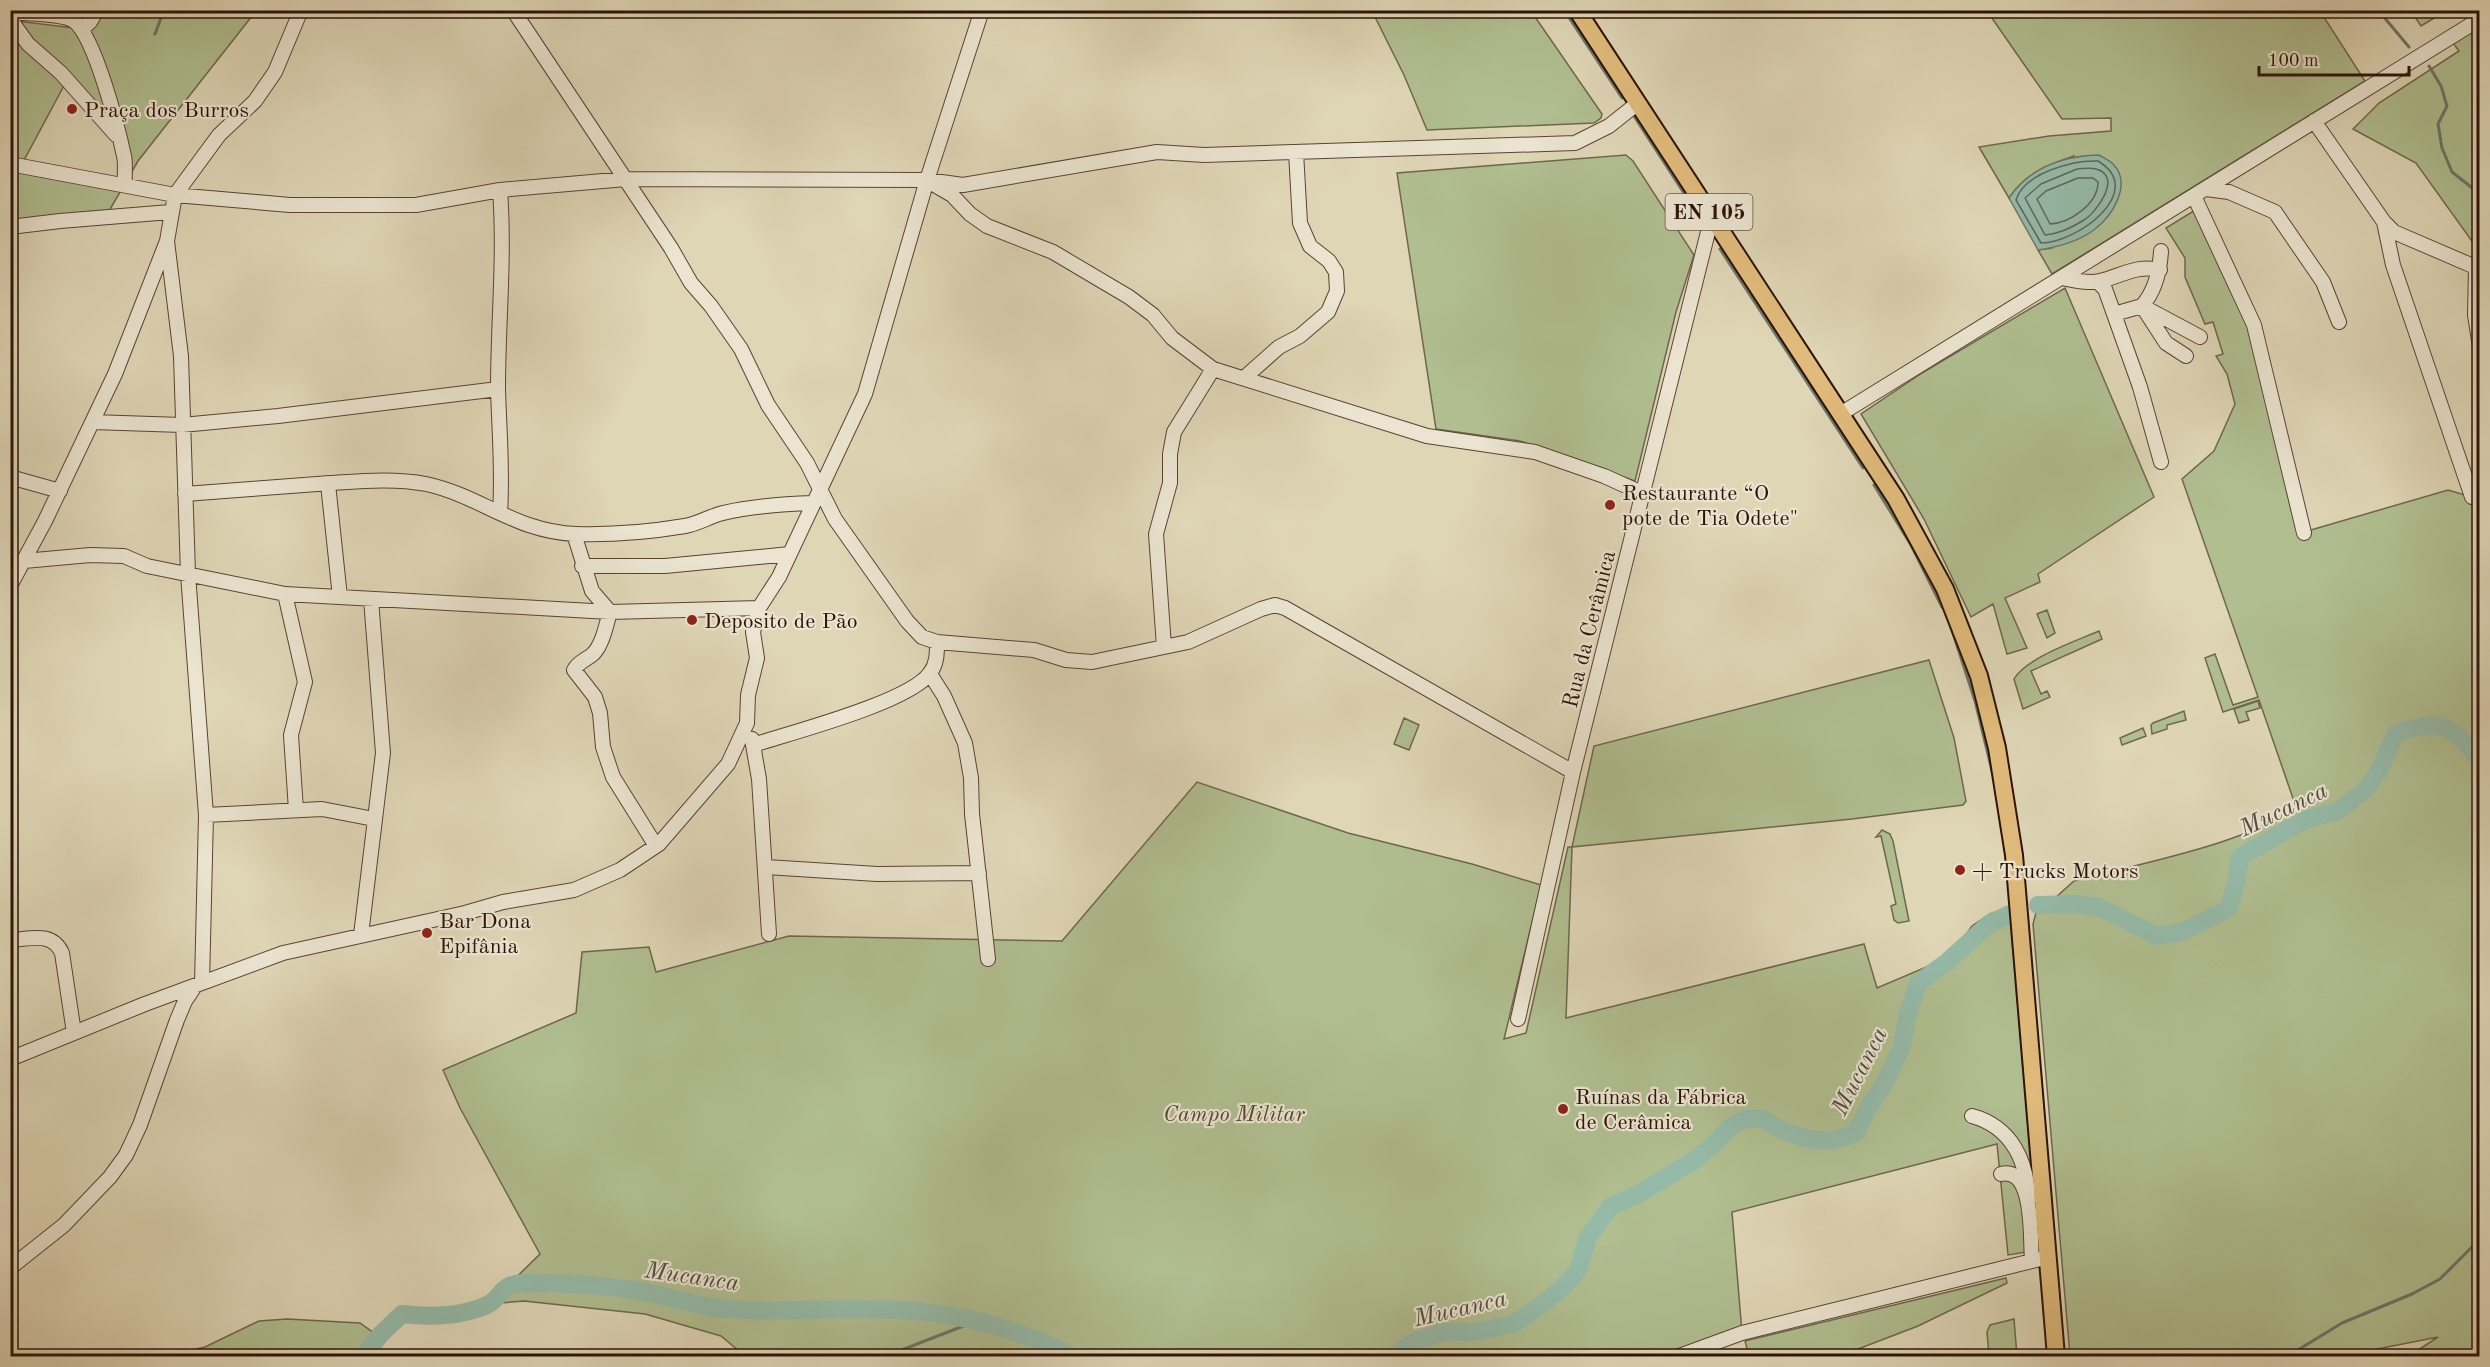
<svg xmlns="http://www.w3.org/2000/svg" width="2490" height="1367" font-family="'Old Standard TT',serif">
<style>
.green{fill:#b0be90;stroke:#6e684c;stroke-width:1.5;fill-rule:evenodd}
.water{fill:#95baa8;stroke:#6b7768;stroke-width:1.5}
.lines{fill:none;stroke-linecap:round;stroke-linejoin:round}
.shore{stroke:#616658;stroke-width:1.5}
.stream{stroke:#6b7768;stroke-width:3}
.river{stroke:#95baa8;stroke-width:18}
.minor-casing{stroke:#5a4334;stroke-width:16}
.major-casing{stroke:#2d1208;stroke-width:20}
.minor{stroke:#eae4d0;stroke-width:14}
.major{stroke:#e0bb7b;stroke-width:16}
.poi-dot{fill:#8f2418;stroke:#eae4d0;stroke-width:2}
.labels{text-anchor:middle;stroke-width:4.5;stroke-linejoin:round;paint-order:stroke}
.shield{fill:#eae4d0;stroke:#665144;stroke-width:1.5}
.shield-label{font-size:21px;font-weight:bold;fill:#2d1208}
.poi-label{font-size:22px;fill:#2d1208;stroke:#eae4d0;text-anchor:start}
.street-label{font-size:22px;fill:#2d1208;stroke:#eae4d0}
.park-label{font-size:22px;font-style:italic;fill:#544631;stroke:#eae4d0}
.water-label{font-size:24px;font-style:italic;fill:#514d40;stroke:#eae4d0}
</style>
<rect width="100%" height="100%" fill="#dfd6b6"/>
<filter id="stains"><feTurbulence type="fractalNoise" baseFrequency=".00333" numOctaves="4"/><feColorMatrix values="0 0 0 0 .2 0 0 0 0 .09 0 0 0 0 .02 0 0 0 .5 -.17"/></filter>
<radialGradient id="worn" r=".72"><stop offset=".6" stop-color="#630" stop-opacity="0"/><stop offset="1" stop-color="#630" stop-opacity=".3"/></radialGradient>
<path class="green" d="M113,11h143l-118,150 -33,57 -94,9 -1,-193 7,-13 65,8zM67,80l51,57 6,47 -103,-18z
M1372,11h159l71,103 -1,4 -7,5 -167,7 -23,-55z
M1987,11h333l45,70 -313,193 -14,-24 14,-2 22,-92c-27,9 -49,18 -65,42l-30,-51 70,-11 62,-5v-13l-49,1z
M2411,11h10l5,6 10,-6h10l-25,15z
M2479,27v224l-63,-88 -63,-34 26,-26 80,-52 -6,-8z
M1626,155l7,6 61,94 -18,57 -41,169 -115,-40 -84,-12 -39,-256z
M2200,207l54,118 50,207 144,-42 24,7 7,-3v862h-70l29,-19 -96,19h-272l-37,-432 5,-19 17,-7 19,-17c75,-20 178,-37 239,-84l-17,10 -37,-107 -36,12 -18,-54 10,-4 18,51 25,-8 -76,-218 32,-28 21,-47 -8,-30 -11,-18 7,-2 -10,-32 -8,2 -20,-47v-19l-19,-30z
M2065,288l89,209 -116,77 2,8 -35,16 22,50 -20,6 -14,-50 -22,13 -47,-98 -63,-105 61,-41z
M2047,610l8,23 -8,5 -10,-24z
M2099,631l3,8 -71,32 10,23 6,-3 3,6 -27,12 -9,-30c12,-21 62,-38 85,-48z
M1929,660l25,78 12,63 -3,4 -111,14 -280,28 -6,171 298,-74 13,44 73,-31 22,-31 18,-12 19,-7 30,343 -31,5 -11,-111 -265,68 10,121 -63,23h-934l-24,-20 -76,-22 -121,-13 -35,3 51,-50 -80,-146 -17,-38 133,-57 6,-61 67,-5 7,25 133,-36 273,5 135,-159 151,51 124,31 69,21 -37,154 22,-6 42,-186h4l22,-101z
M2258,701l2,7 -14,4 3,8 -10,3 -5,-14z
M2184,711l2,9 -19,5v4l-15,5 -1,-9 2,-2z
M1404,718l15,7 -10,25 -15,-6z
M2143,728l3,8 -24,9 -2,-7z
M1882,830l8,4 3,7 16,80 -11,2 -4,-3 -3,-14 5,-2 -15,-68 -5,1z
M2006,1278l1,5 -89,43 -78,30h-91l-4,-15z
M287,1319l73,4 18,13 -15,20h-199l41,-9 54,-26z
M2014,1319l3,37h-28l-2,-24 3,-7z"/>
<path class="water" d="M2099,155c5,3 12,6 15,10 18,20 -2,51 -19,64 -16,13 -37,18 -57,21l-29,-52c21,-31 53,-42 90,-43z"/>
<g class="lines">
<path class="shore" d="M2098,161c50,30 -21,82 -57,82l-25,-43c8,-27 57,-40 82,-39z
M2077,169c5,0 13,-2 19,0 27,7 1,43 -12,51 -11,7 -25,14 -39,15l-20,-37 16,-14z
M2078,178h15l5,4c0,22 -28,41 -48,42l-13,-25 9,-8z"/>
<path class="stream" d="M1564,10l58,88
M2378,10l31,37
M155,34l9,-24
M2429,66l12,20 6,20 -9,18 4,24 10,24 28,22
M1632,113l72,111
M1720,249l143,219
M1874,485l37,60 31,62
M1951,627l24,74 18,74
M886,1356l93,-36
M2288,1356l54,-33 70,-29 28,-15 40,-40"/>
<path class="river" d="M2038,905l38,-1 23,3 58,29 24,-4 47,-23 8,-25 4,-27 65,-37 33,-9 28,-22 13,-18 17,-38c40,-13 55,-11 80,23h4
M363,1356l18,-22 21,-20c29,3 58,3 85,-9 17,-8 11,-21 37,-22 41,0 86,2 126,10 22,5 45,12 67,15 66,7 133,-3 199,3 55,5 107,20 155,45
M1394,1356l18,-13 31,-11h31l39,-8 23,-15 25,-20 17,-18 10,-34 23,-31 26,-11 56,-34 22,-18 14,-15 16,-9h17l24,13 22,7 23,2 25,-8 14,-28 14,-20 18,-39 5,-29 11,-34 29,-21 42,-38 21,-10"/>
<defs>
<path id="minor" d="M513,10l158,238 20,35 20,23 30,43 27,56 39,58 28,56 72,102 15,16 15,5 97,8 32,10 26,2 96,-20 73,-33 14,-4 10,3 288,164
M10,12c16,2 53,1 64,9 21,16 44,107 50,135 2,8 0,19 1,28
M10,19l18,25 33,29 55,62
M82,29l8,-7 7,-12
M2314,121l70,101 10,10 86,37
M10,164l165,31 115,10h126l84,-15 126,-11 301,1 36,5 194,-33 47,3 371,-12 34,-17 29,-23
M933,184l19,11 18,19 17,12 66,26 76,45 24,18 19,23 41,31 214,67 108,16 69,24 40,18
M2206,189l23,3 46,20 48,70 16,40
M2194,196l60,129 50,208
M2384,222l9,43 79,232
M10,227l50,-6 110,-9
M167,241l14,115 7,218 18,241 -4,168
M2161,251c-1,19 -6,40 -19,55l24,37 20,13
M2476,267l-1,48 5,32
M2062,278c12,2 26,6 38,3 21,-5 38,-17 60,-11
M2098,282l7,7 9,25
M1244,378l35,-31 21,-11 28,-24 9,-21 -1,-19 -7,-11 -19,-15 -10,-23 -4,-71
M1842,413l638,-394
M92,422l90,3 96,-9 220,-27
M2161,462l-21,-75 -26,-73 28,-8 58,31
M10,477l50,14
M328,484l12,113
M185,494c44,-3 88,-7 132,-10 36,-2 73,-7 109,0 55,12 90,48 150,50 36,1 73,-2 109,-8 13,-2 25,-10 38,-13 30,-7 60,-9 90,-10
M500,512c3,-42 -1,-82 -2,-124 0,-66 7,-131 2,-198
M574,534l18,57 18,21c-4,13 -7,32 -17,42 -7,6 -15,8 -19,16l21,27 5,16 3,34 10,30 43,69
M24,561l66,-6 34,1 23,10 138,28 325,18 149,-4
M582,566h83l125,-12
M10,586l35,-65 70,-147 52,-133 8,-46 44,-60 36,-34 20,-29 26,-62
M285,594l20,88 -14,53 5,75
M1164,647l-8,-113 14,-51v-29l4,-22 39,-63
M930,674l14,22 21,47 6,35 1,36 16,145
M752,739l7,40 10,155
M753,745c37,-12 157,-43 177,-72 7,-9 7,-19 7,-31
M206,815l116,-6 52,10
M766,867l111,7 102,-1
M361,935l22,-182 -12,-154
M10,940c21,-1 42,-9 52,13l12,80
M1518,1019l55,-247 139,-556
M10,1059l135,-55 138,-51 182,-40 38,-11 71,-12 46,-20 39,-26 69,-80 19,-41 1,-28 9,-37 -4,-26 6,-24 20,-31 86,-183 62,-214 55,-170
M1972,1116c40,11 56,46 56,85
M2001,1174c34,-8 29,65 31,87
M10,1268l54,-43 46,-48 16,-22 14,-30 37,-105 8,-19 10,-15
M1679,1356l63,-23 306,-76"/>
<path id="major" d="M1577,10l319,489 49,90 34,87 18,72 17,107 42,501"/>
</defs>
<use href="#minor" class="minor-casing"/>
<use href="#major" class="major-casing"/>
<use href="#minor" class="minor"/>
<use href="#major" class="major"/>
</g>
<g class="poi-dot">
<circle cx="72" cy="109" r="6"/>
<circle cx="1610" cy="505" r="6"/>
<circle cx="692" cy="620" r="6"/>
<circle cx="1960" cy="870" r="6"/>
<circle cx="427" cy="933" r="6"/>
<circle cx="1563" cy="1109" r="6"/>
</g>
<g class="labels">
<rect class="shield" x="1665.5" y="194" width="87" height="36" rx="4.5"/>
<g class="shield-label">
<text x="1709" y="219">EN 105</text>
</g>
<g class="poi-label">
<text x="84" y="117">Praça dos Burros</text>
<text x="1622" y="500">Restaurante “O<tspan x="1622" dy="25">pote de Tia Odete"</tspan></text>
<text x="704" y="628">Deposito de Pão</text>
<text x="1972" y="878">+ Trucks Motors</text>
<text x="439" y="928">Bar Dona<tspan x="439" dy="25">Epifânia</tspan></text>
<text x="1575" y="1104">Ruínas da Fábrica<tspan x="1575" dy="25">de Cerâmica</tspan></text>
</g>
<g class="street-label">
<text transform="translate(1588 629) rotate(-76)" y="8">Rua da Cerâmica</text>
</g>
<g class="park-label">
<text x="1234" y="1121">Campo Militar</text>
</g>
<g class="water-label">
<text transform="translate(2283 809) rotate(-26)" y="8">Mucanca</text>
<text transform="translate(1859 1071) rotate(-63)" y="8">Mucanca</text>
<text transform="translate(692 1276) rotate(8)" y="8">Mucanca</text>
<text transform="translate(1460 1308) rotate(-13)" y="8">Mucanca</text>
</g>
</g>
<rect width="2490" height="1367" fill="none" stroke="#dfd6b6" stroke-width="36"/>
<rect x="12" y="12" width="2466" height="1343" fill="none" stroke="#2d1208" stroke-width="3"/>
<rect x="18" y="18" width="2454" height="1331" fill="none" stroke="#2d1208" stroke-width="1.5"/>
<path d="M2259 66v9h150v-9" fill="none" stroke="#2d1208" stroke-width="3"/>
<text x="2268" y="66" font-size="18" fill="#2d1208" stroke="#eae4d0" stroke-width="4.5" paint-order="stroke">100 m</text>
<rect width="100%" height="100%" filter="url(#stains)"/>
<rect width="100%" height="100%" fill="url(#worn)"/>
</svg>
